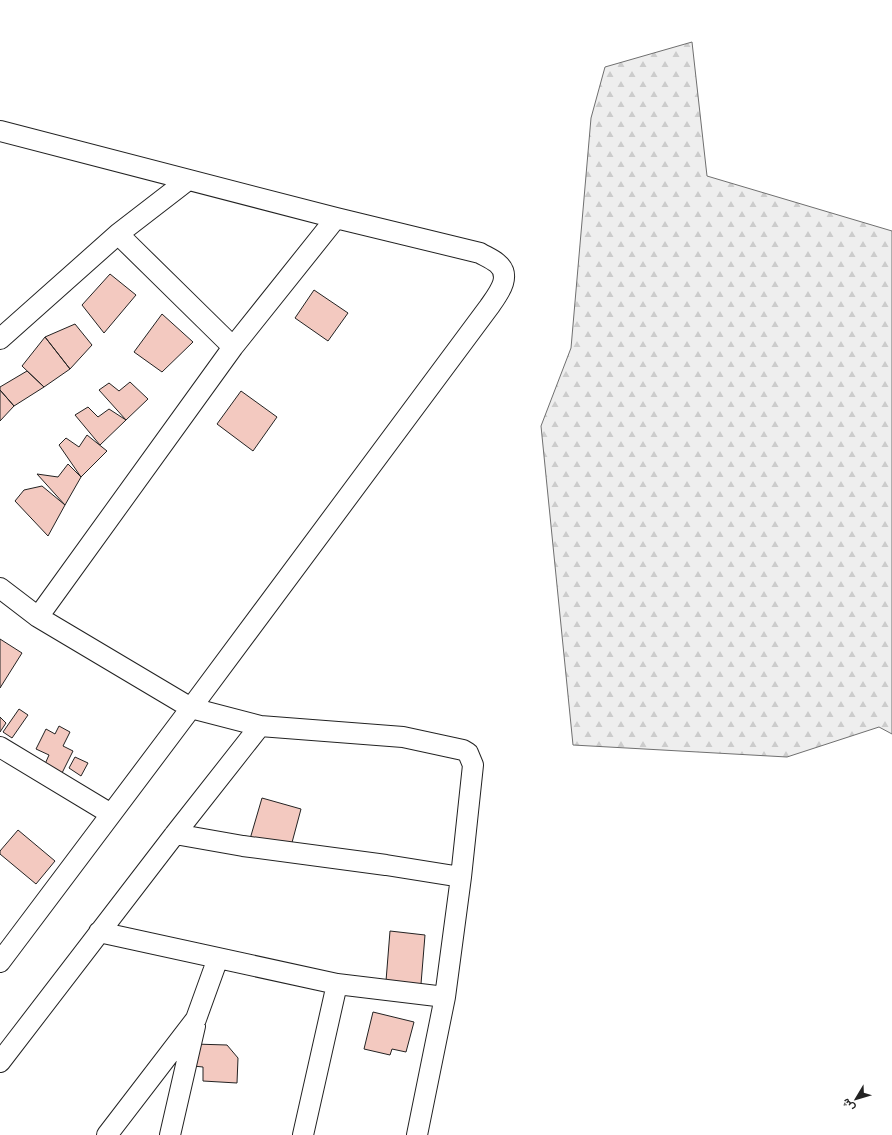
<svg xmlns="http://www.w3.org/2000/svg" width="892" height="1135" font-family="Merriweather,Vazirmatn,serif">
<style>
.forest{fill:url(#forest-firs);stroke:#6f6f6f}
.building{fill:#f3c9c0;stroke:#222}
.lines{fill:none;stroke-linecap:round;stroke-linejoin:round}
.street-casing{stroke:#222;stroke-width:22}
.street{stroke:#fff;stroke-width:20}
</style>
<defs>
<pattern id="forest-firs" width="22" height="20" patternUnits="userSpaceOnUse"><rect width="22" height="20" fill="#eee"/><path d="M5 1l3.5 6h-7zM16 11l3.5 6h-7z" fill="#ccc"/></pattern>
</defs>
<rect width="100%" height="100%" fill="#fff"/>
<path class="forest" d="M692,42l15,134 185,55v503l-13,-7 -92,30 -214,-12 -32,-319 30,-78 20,-230 14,-51z"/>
<path class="building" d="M110,274l26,21 -32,38 -22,-28z
M314,290l34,23 -20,28 -33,-23z
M162,314l31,28 -31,30 -28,-20z
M75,324l17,21 -22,24 -25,-32z
M45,337l25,32 -26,18 -22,-21z
M27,371l17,16 -30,19 -14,-16v-3z
M130,382l18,17 -22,21 -27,-30 10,-7 10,8z
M0,390l14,16 -14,15z
M241,391l36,26 -24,34 -36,-27z
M88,407l10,10 11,-8 17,11 -26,25 -25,-30z
M87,435l20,16 -26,26 -22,-32 7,-7 13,9z
M68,464l13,13 -16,28 -28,-31 21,3z
M42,486l23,19 -17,31 -33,-35 9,-11z
M0,639l22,14 -22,35z
M19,709l9,6 -16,23 -9,-6z
M0,717l6,6 -6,9z
M59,726l11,6 -7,14 10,5 -11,22 -17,-9 4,-9 -13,-6 10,-20 9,5z
M75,757l13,6 -7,13 -12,-8z
M262,798l39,11 -11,41 -40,-11z
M18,830l37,31 -19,23 -36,-30v-3z
M390,931l35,4 -4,49 -35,-3z
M373,1012l41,10 -8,30 -14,-3 -2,6 -26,-6z
M194,1044l33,1 11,13 -1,25 -34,-2v-14l-10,-1z"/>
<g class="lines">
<defs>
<path id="street" d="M0,131l336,87 144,35c5,3 12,6 17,10 16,13 1,31 -8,44l-298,401 -191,254
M118,234l115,113
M0,339l118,-105 70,-54
M0,588l38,29 153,91 69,18 143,11 60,13 5,3 5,12 -12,112 -16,120 -28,138
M38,617l195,-270 103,-129
M0,747l111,67
M175,834l68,12 143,19 75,12
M99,932l238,52 108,13
M0,1062l175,-228 85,-108
M107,1135l89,-116 22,-61
M170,1135l25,-109
M303,1135l34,-151"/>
</defs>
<use href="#street" class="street-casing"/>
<use href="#street" class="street"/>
</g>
<g transform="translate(856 1099) rotate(232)" stroke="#ffffff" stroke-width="3" paint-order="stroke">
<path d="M0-3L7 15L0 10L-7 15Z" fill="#222222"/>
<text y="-6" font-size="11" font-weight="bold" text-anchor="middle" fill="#222222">ش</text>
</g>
</svg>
